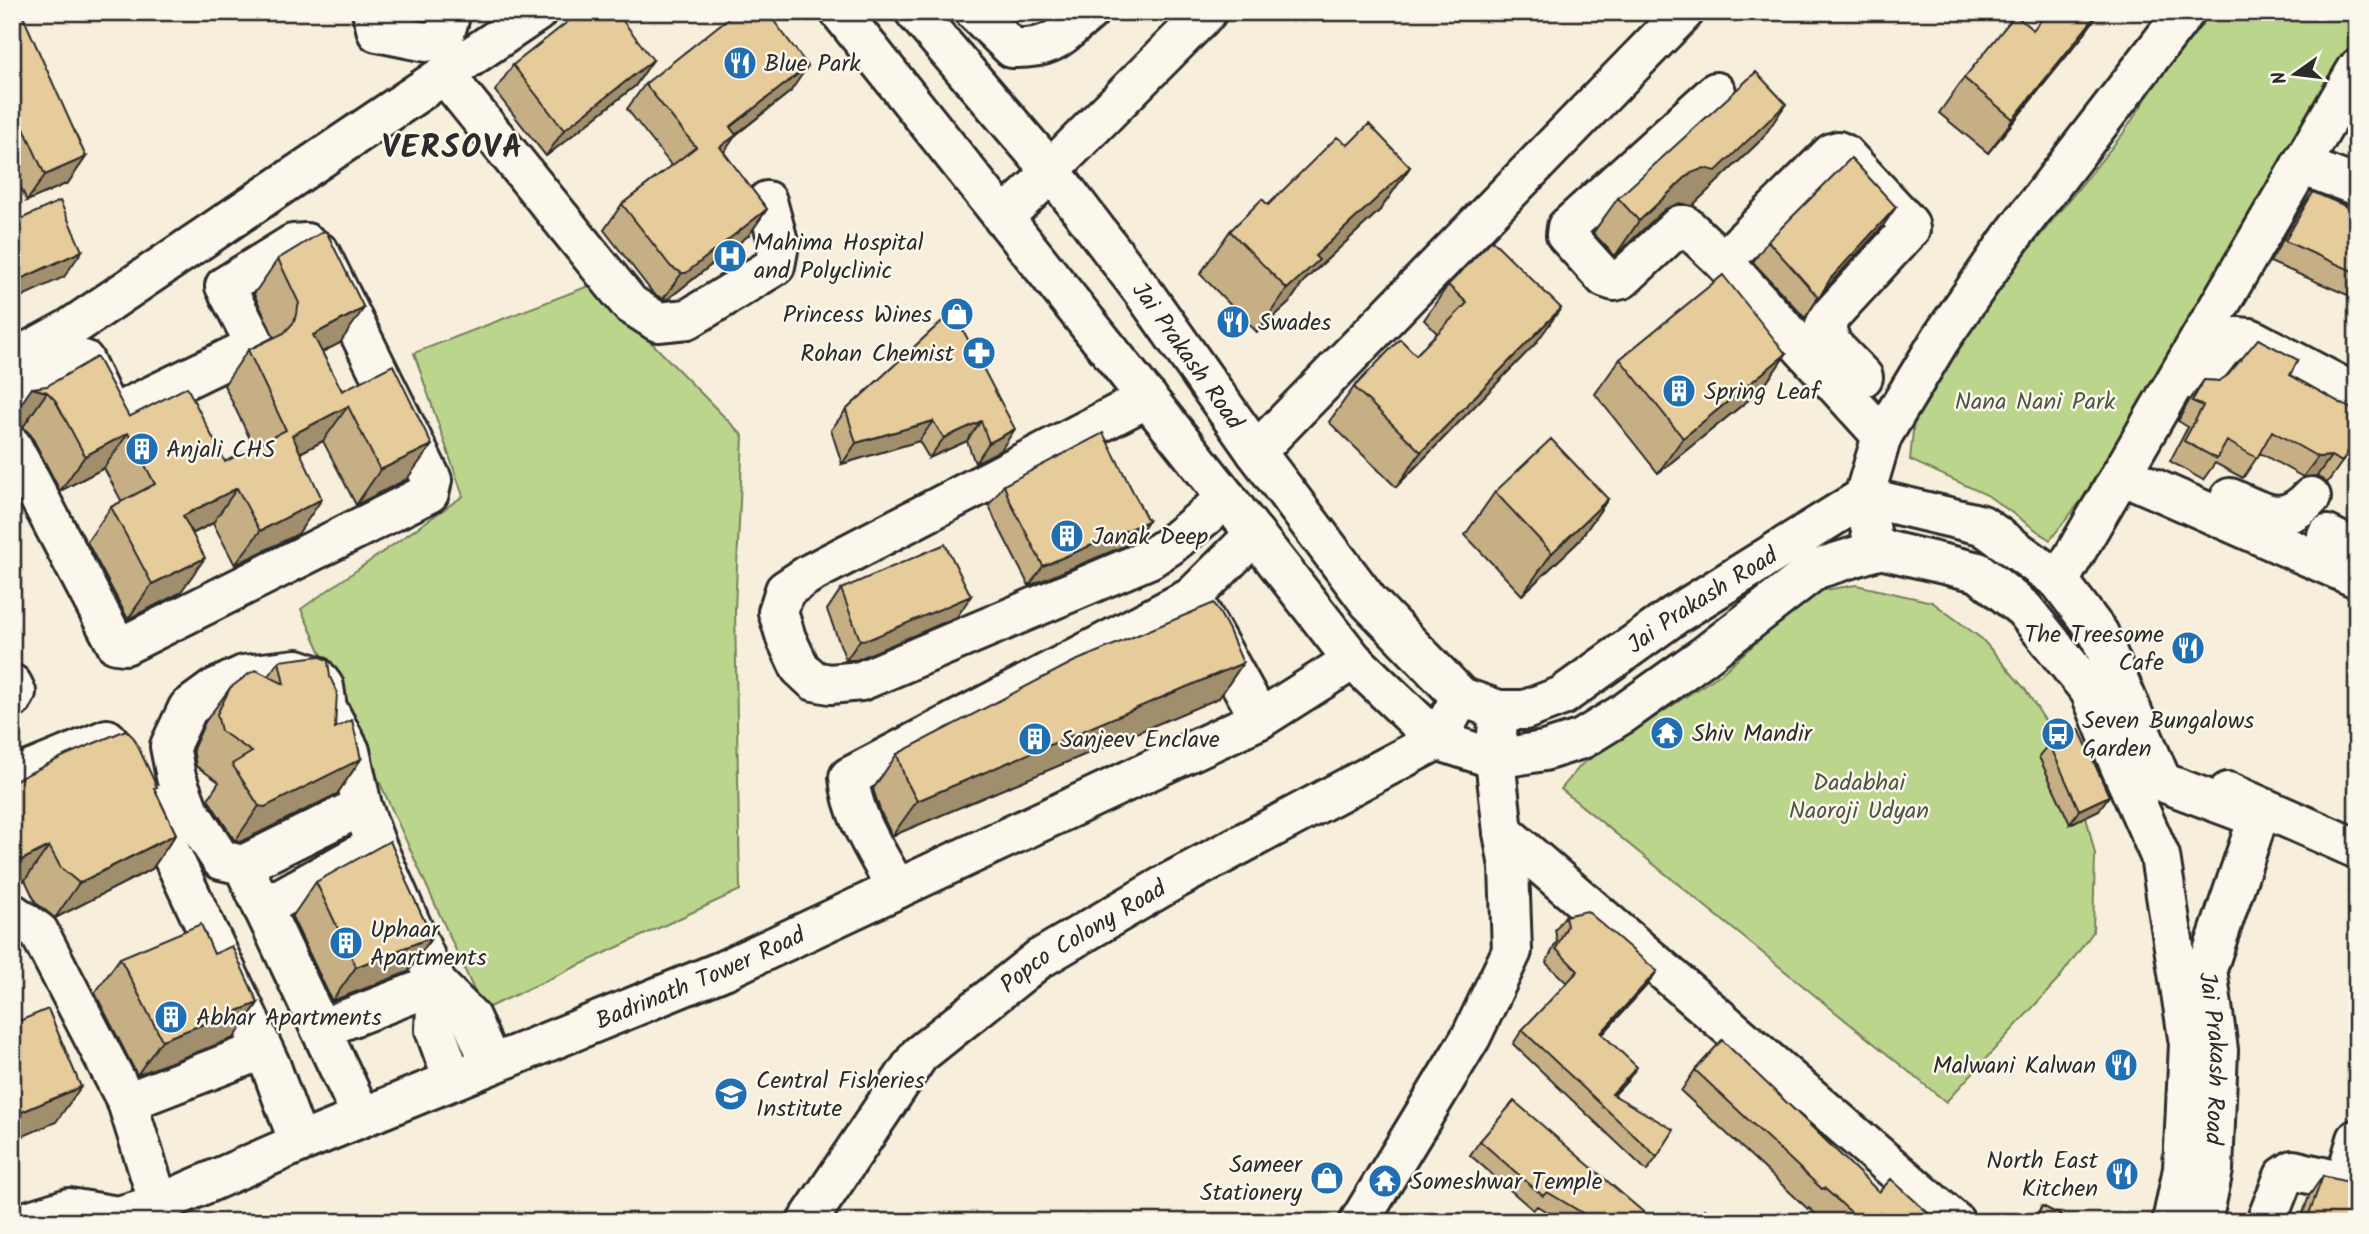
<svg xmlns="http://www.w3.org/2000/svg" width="2369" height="1234" font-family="Kalam,sans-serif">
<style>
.green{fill:#bcd58c;stroke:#74805c;stroke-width:2}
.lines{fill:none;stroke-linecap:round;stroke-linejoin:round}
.minor-casing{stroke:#2b2b2b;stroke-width:44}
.major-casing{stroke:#2b2b2b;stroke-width:44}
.minor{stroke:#fbf7ec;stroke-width:38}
.major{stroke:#fbf7ec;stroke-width:38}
.wall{fill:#c6af85;stroke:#2b2b2b;stroke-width:2}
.shaded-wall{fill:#a18e6c;stroke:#2b2b2b;stroke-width:2}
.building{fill:#e6cb9b;stroke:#2b2b2b;stroke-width:2}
.labels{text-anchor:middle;stroke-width:5;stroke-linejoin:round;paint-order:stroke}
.poi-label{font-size:24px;fill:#2b2b2b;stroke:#fbf7ec;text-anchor:start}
.street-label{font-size:24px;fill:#2b2b2b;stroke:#fbf7ec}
.park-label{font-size:24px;fill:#4f5643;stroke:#fbf7ec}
.district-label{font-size:32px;font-weight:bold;letter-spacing:2px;fill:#2b2b2b;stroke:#fbf7ec}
</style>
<rect width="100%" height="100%" fill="#f7eedc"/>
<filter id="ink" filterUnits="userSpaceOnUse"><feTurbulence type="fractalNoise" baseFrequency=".0143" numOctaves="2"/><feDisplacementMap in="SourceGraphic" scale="14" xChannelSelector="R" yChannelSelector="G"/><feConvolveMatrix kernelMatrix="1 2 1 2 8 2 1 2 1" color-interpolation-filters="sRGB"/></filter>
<g filter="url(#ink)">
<path class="green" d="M2204,12h153v28l-241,416 -66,84 -63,-45 -77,-35 6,-58 66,-95 140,-172z
M594,284l149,152 -8,174 5,280 -257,120 -182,-401 162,-113 -49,-143z
M1856,585l76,17 50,37 43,50 21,33 40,94 9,38 -2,78 -36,49 -111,121 -385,-313 20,-24 141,-92 90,-81z"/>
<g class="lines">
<defs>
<g id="minor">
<path d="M372,12l5,20 49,10 18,-5 7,-25"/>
<path d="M975,12l37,36c42,1 47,-11 77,-36"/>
<path d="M445,75l185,229 28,18 30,-3 87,-53 4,-21 -12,-44"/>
<path d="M1716,92l-149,135 -1,8 39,43 9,3 8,-2 58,-54h5l38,36 159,175"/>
<path d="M2301,165l56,21"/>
<path d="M1003,218l49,-46 6,-10 149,-150"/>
<path d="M1723,261l109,-108 6,-2 6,3 65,70 1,5 -78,85 -7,11 7,20 31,32"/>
<path d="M12,360l57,-31 468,-317"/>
<path d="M2197,381l25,-32 15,-12 13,1 106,56"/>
<path d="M1148,398l-339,176 -24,16 -7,22 8,26 14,30 14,13 16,3 31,-3 288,-122 20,-13 58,-48"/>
<path d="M12,402l72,-42 24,51 10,1 132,-64 3,-8 -28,-54 68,-42 13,-1 14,10 112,227 -3,13 -304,152 -9,-1 -104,-198"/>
<path d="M1256,452l428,-440"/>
<path d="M2121,474l236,104"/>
<path d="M2230,498c32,14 53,30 81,-1"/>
<path d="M2327,535l30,15"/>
<path d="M1875,551l-11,-54 18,-61 58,-96 70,-101 175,-227"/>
<path d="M2059,581l298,-512"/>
<path d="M1192,597l63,-63"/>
<path d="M12,684l4,8 -4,7"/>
<path d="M12,778l95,-39 2,2"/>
<path d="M2228,792l129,57"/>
<path d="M146,800l124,264 29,79"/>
<path d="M1503,832l452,390"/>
<path d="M243,865l119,-59"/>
<path d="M897,889c-18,-34 -45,-72 -48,-112l343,-180 68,122"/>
<path d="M263,908l113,-63"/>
<path d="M12,913l27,19 88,170 32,102"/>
<path d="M437,984l-2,46 18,50"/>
<path d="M321,1029l116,-45"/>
<path d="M127,1102l135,-52"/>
<path d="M362,1117l-119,-252 -22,-5 -33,-51 -12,-32 -6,-31 18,-38 26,-19 30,-14 53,-6 18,6 9,12 3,21 23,43 12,55 14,39 61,139 33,33 21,47"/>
<path id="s1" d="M24,1222l45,-14 49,8 41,-12 140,-61 425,-173 536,-251 93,-59"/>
<path id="s2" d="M807,1222l112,-167 120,-96 133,-78 265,-141 24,-43"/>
<path d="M1359,1222l112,-185 41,-86 -3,-84 -6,-35 -8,-73 4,-49"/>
<path d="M2266,1222l18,-46 9,-6 42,10 12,-7 10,-34"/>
</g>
<g id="major">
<path d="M840,12l378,475 135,173 84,80 58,19 49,-8 38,-12 42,-26 80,-57 112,-87 64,-20 98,23 46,37 66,82 29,73 41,92 29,188 -6,125 -11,53"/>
<path id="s3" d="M915,12l137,160 92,121 112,159 113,150 92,95 38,13h26l37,-14 113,-81 189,-118 118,28 77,56 40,53 63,148 96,36 -51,151 11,81 -5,120 -11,52"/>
</g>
</defs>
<use href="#minor" class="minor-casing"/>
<use href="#major" class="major-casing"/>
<use href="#minor" class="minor"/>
<use href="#major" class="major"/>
</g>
<path class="wall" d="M12,12l74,145 -18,26 -41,18 -15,-33z
M1043,12h12l-7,6z
M2082,37l-94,116 -49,-40 25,-35z
M653,60l-18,26 -89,70 -51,-65 18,-26z
M645,84l145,8 -54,43 -13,17 44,57 -18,26 -81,64h-5l-10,-6 -49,-63 18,-26 50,-38 -45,-57z
M1762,139l-70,67 -12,-3 -15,6 -50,47 -22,-23 25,-35z
M1348,145l62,22 -30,43 -76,71 -15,22 -32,29 -57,-58 30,-43 38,-26z
M2313,192l39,39 5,2v66l-87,-37 29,-50z
M1896,207l-14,20 -60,65 -17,26 -52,-56 15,-21z
M278,259l62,84 -18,9 20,39 65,88 -51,26 -33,-64 -23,12 -2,81 -63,31 -22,-42 -21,11 -12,59 -52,26 -41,-77 24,-35 11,-5 -18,-34 -44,23 -29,-56 -8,-8 9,-39 97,29 96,45 29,-15 -30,-62 24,-35 26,-13 -20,-43z
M1448,285l88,58 -140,144 -67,-65 25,-35 62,-32 21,-22 -13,-13z
M953,311l48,139 -26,13 -8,-22 -38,17 -10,-17 -77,23 -11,-34 15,-20z
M1786,354l-24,35 -104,84 -63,-79 25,-35z
M2290,375l52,87 -15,21 -10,-7 -14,1 -43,-24 -17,25 -28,-15 -12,17 -33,-19 18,-34 -10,-6 11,-20 15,-21 15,1z
M1004,485l130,57 -105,44 -34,-66 -6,-15z
M1495,492l113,7 -30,43 -56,53 -57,-60z
M841,589l116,28 -101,43h-10l-19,-50z
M279,661l82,98 -24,35 -97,48 -5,-1 -27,-42 11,-17 -23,-16 -3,-17 12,-27 25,-34 38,-12z
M1243,663l-24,35 -327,138 -11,-23 -8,-24 24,-35z
M2049,743l50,67 -29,14 -31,-67z
M12,782l143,8 21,44 -24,35 -97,49 -19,-15 -11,-23z
M406,878l-1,2 27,57 -24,35 -76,29 -40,-84 24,-35z
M1565,916l92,55 -10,14 -45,50 25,46 -13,14 43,62 -10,14 -134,-127 9,-14 45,-47 -21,-20 11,-22 -2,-11z
M214,954l44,49 -24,35 -97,37 -42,-82 25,-35z
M1695,1070l184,122 59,30h-113l-16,-14 -1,1 -127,-118z
M1480,1141l175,81h-91l-27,-16 -4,4 -63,-55z
M2323,1176l34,46h-57l9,-26z
M2042,1206l32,16h-43z"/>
<path class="shaded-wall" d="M396,12h34l-5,8 -30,-7z
M2099,12h1l-18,25 -94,116 25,-34z
M653,60l-18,26 -89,70 18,-26z
M808,66l-18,26 -78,61 18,-26z
M1786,104l-24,35 -70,67 -12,-3 -15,6 -50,47 24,-35 50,-47z
M736,135l-18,26 2,-14z
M86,157l-18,26 -41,18 18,-26z
M1410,167l-30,43 -76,71 -15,22 -32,29 30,-43 28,-33z
M1896,207l-14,20 -66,72 14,-20z
M767,209l-18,26 -81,64h-5l19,-26z
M82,251l-18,26 -52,24v-18z
M364,308l-24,35 -51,26 24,-34z
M1561,308l-25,35 -140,144 25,-35z
M1786,354l-24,35 -104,84 25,-35z
M32,388l15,4 -24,35 -11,-3v-7z
M348,406l-25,35 -56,29 25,-35z
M933,421l-14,20 -77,23 14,-21z
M981,421l-14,20 -38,17 15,-20z
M1015,429l-14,21 -26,13 14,-20z
M128,433l-24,35 -44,23 25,-35z
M432,445l-25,34 -51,26 24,-35z
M2331,456l-14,20 -14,1 15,-20z
M237,488l-24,35 -55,28 25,-35z
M322,499l-24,35 -63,31 25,-34z
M1608,499l-30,43 -56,53 30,-42z
M1148,521l-14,21 -105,44 14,-20z
M205,558l-25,35 -52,26 24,-35z
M971,596l-14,21 -101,43h-10l14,-20z
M1243,663l-24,35 -327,138 25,-35z
M361,759l-24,35 -97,48 -5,-1 24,-35z
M2109,796l-10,14 -29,14 9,-14z
M176,834l-24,35 -97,49 24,-35z
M49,846l-24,34 -13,7v-22z
M432,937l-24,35 -76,29 24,-34z
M1657,971l-10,14 -56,62 10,-14z
M258,1003l-24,35 -97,37 25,-35z
M1637,1067l-10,14 -25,27 10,-14z
M81,1087l-25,35 -44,19v-25z"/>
<path class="building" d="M12,12h9l65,145 -41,18 -33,-73z
M580,12h36l37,48 -89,70 -51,-65z
M736,12h31l41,54 -78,61 6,8 -16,12 47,62 -81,64h-4l-11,-6 -49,-63 74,-57 -51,-63z
M2047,12h52l-86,107 -49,-41 51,-63 18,15z
M1756,72l30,32 -70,67 -12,-3 -15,6 -50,47 -21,-23z
M1369,124l41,43 -95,89 4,4 -32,29 -57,-58 32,-32 6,6 69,-68 11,8z
M1851,158l45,49 -66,72 -11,19 -51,-57z
M2313,192l44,19v9l-5,11 5,2v40l-72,-32z
M60,201l22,50 -70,32v-60z
M324,231l3,2 37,75 -51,27 29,56 51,-26 39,80 -52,25 -32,-64 -56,29 30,64 -62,32 -23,-43 -54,28 22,42 -53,26 -41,-77 44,-23 -27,-51 -43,23 -30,-56 -8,-8 -15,-4 15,-2 50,-29 32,60 58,-30 38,75 61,-32 -38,-80 36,-17 10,-11 5,-19 -21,-44z
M1492,240l69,68 -140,144 -67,-65 46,-48 16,16 51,-52 -19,-18z
M1723,275l63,79 -103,84 -63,-79z
M953,311l62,118 -26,14 -8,-22 -37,17 -11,-17 -77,22 -10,-33z
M2258,339l40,21 -8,15 67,37v23l-15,27 -11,-6 -13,1 -46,-26 -15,27 -30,-17 -10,18 -33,-18 19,-35 -11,-5 12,-21 15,1 9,-6z
M1103,433l45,88 -105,45 -34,-67 -5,-14z
M1551,439l57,60 -56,54 -57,-61z
M945,544l26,52 -101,43 -10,1 -19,-51z
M1214,603l14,25 15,35 -326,138 -12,-23 -8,-24 176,-92z
M12,644l3,4v19l-3,2z
M319,656l9,5 2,16 7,15 -2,36 17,-8 9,39 -96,48 -6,-1 -27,-42 20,-12 -31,-21 -4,-17 13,-26 20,-15 6,-3 28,14 -5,-23z
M2079,729l30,67 -30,14 -30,-67z
M126,730l8,8 23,49 -3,1 22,46 -97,49 -18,-15 -12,-22 -37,19v-83l54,-27z
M390,841l16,37 -1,1 27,58 -76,30 -40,-85z
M1587,911l70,60 -56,62 36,34 -25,27 62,36 -17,27 -135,-127 56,-59 -22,-22 11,-23 -2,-10z
M201,924l13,30 18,-8 26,57 -96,37 -42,-82z
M48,1009l33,78 -69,29v-92z
M1722,1040l157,152 12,-13 47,43h-76l-38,-34 -2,1 -127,-119z
M1514,1101l141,121h-57l-51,-30 -4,4 -63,-55z
M2323,1176l21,5 13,-2v43h-51z
M2042,1206l32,16h-39z
M1705,1209l19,13h-30z
M1520,1217l7,5h-10z"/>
</g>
<defs>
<symbol id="restaurant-disc" viewBox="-11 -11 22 22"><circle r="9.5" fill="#1f6fb2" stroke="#fbf7ec"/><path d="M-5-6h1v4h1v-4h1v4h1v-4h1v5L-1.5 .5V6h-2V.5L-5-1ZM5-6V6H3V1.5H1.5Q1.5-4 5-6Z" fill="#fff"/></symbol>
<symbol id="hospital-disc" viewBox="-11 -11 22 22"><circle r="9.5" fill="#1f6fb2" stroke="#fbf7ec"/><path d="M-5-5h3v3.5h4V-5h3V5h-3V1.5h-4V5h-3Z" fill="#fff"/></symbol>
<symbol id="shop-disc" viewBox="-11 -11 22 22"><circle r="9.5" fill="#1f6fb2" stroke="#fbf7ec"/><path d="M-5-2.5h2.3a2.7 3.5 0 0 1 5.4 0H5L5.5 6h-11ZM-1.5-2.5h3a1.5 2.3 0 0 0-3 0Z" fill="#fff"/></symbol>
<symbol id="pharmacy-disc" viewBox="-11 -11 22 22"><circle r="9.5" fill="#1f6fb2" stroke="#fbf7ec"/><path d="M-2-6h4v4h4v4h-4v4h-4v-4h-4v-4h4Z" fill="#fff"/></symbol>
<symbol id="building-disc" viewBox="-11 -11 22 22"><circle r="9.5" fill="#1f6fb2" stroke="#fbf7ec"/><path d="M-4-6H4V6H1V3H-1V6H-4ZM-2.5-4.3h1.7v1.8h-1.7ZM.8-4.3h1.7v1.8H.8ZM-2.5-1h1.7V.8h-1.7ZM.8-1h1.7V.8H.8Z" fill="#fff"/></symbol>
<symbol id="temple-disc" viewBox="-11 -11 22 22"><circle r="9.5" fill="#1f6fb2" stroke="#fbf7ec"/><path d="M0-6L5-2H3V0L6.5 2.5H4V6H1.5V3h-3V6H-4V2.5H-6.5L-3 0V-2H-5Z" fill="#fff"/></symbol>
<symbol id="bus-disc" viewBox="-11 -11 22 22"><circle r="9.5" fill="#1f6fb2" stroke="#fbf7ec"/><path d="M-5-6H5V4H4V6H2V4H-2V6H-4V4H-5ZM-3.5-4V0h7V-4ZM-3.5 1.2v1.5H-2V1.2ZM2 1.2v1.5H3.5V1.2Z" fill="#fff"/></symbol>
<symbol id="university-disc" viewBox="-11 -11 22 22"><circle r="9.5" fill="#1f6fb2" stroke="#fbf7ec"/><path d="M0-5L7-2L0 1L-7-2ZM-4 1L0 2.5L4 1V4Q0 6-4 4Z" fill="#fff"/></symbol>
</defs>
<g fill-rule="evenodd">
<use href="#restaurant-disc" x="721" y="44" width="38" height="38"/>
<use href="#hospital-disc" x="711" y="237" width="38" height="38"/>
<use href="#shop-disc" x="938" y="295" width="38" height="38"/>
<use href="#restaurant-disc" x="1214" y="303" width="38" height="38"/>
<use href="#pharmacy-disc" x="960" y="334" width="38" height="38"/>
<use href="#building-disc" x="1660" y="372" width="38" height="38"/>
<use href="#building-disc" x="123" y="430" width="38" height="38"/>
<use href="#building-disc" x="1048" y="517" width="38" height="38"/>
<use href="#restaurant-disc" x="2169" y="629" width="38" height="38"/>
<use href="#temple-disc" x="1648" y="714" width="38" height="38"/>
<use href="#bus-disc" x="2039" y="715" width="38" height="38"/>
<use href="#building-disc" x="1016" y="720" width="38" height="38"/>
<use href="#building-disc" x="327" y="924" width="38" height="38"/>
<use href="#building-disc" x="152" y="998" width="38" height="38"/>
<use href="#restaurant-disc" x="2102" y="1046" width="38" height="38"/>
<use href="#university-disc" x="712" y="1075" width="38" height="38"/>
<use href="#restaurant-disc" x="2103" y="1155" width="38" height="38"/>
<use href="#shop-disc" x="1308" y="1159" width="38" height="38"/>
<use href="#temple-disc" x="1366" y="1162" width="38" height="38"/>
</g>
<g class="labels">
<g class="poi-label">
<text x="764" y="71">Blue Park</text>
<text x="754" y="250">Mahima Hospital<tspan x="754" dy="28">and Polyclinic</tspan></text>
<text x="932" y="322" text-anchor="end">Princess Wines</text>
<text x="1258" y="330">Swades</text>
<text x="954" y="361" text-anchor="end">Rohan Chemist</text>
<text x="1704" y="399">Spring Leaf</text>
<text x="166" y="457">Anjali CHS</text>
<text x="1092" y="544">Janak Deep</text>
<text x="2164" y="642" text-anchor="end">The Treesome<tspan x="2164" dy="28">Cafe</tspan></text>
<text x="2082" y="728">Seven Bungalows<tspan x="2082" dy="28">Garden</tspan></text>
<text x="1692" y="741">Shiv Mandir</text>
<text x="1060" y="747">Sanjeev Enclave</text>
<text x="370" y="937">Uphaar<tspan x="370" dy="28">Apartments</tspan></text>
<text x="196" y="1025">Abhar Apartments</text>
<text x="2096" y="1073" text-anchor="end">Malwani Kalwan</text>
<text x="756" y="1088">Central Fisheries<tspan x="756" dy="28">Institute</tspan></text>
<text x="2098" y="1168" text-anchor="end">North East<tspan x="2098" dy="28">Kitchen</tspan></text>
<text x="1302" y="1172" text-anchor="end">Sameer<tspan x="1302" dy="28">Stationery</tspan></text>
<text x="1410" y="1189">Someshwar Temple</text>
</g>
<g class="street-label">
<text dy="8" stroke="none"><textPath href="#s3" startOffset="439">Jai Prakash Road</textPath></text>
<text dy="8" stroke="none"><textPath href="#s3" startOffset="1153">Jai Prakash Road</textPath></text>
<text dy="8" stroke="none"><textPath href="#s2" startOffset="404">Popco Colony Road</textPath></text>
<text dy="8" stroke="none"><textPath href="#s1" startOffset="726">Badrinath Tower Road</textPath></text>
<text dy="8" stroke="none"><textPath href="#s3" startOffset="2140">Jai Prakash Road</textPath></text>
</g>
<g class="park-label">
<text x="2035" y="409">Nana Nani Park</text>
<text x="1859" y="790">Dadabhai<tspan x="1859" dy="28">Naoroji Udyan</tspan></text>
</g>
<g class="district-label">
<text x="453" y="157">VERSOVA</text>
</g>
</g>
<rect width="2369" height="1234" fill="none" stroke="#fbf7ec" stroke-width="42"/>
<rect x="21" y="21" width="2327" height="1192" fill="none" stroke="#2b2b2b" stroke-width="2.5" filter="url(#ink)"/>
<g transform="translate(2295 74) rotate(256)" stroke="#fbf7ec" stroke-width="5" paint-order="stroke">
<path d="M0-5L12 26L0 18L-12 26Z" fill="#2b2b2b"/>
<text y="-10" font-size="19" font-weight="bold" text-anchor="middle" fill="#2b2b2b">N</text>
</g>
</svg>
